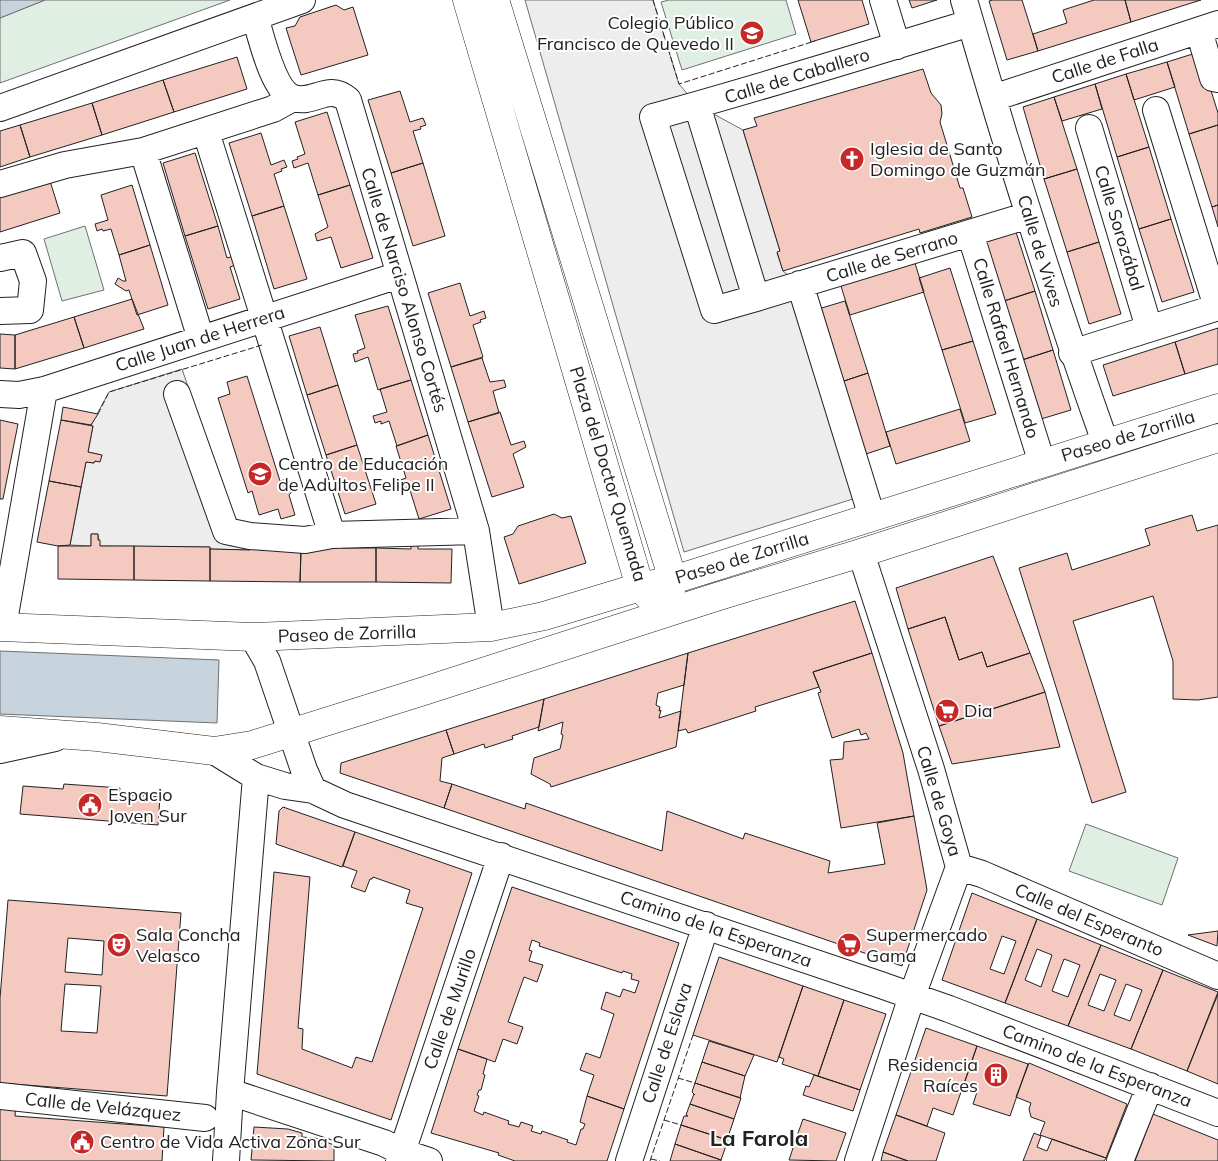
<svg xmlns="http://www.w3.org/2000/svg" width="1218" height="1161" font-family="Mulish,sans-serif">
<style>
.green{fill:#e0efe3;stroke:#6f6f6f}
.parking{fill:#ededed;stroke:#6f6f6f}
.water{fill:#c7d3dd;stroke:#6f6f6f}
.building{fill:#f3c9c0;stroke:#222;fill-rule:evenodd}
.lines{fill:none;stroke-linecap:round;stroke-linejoin:round}
.minor-casing{stroke:#222;stroke-width:28}
.major-casing{stroke:#222;stroke-width:29}
.minor{stroke:#fff;stroke-width:26}
.major{stroke:#fff;stroke-width:28}
.fence{stroke:#222;stroke-width:1;stroke-dasharray:6 2.5;stroke-linecap:butt}
.labels{text-anchor:middle;stroke-width:4;stroke-linejoin:round;paint-order:stroke}
.poi-label{font-size:18px;fill:#222;stroke:#fff;text-anchor:start}
.street-label{font-size:18px;fill:#222;stroke:#fff}
.district-label{font-size:22px;font-weight:bold;fill:#222;stroke:#fff}
</style>
<rect width="100%" height="100%" fill="#fff"/>
<path class="green" d="M45,0h185l-230,83v-65z
M669,0h117l10,34 -114,36 -21,-68z
M85,226l19,64 -42,11 -18,-62z
M1086,824l92,34 -16,47 -93,-34z"/>
<path class="parking" d="M525,0h128l26,84 18,21 46,25 37,121 -3,2 6,18 17,13 72,209 -188,59z
M182,369l53,155 15,2v24l-40,-1v-2l-110,-1 -2,-12h-7v12l-21,-1 16,-83 8,1 1,-2h5l1,-6 -13,-3 5,-26 -2,-1 18,-33z"/>
<path class="water" d="M0,0h45l-45,18z
M0,651l219,9 -2,63 -217,-9z"/>
<path class="building" d="M798,0h64l7,24 -58,18z
M909,0h28l-25,8z
M993,0h29l16,51 -31,9 -18,-59z
M1094,0h31l6,22 -93,29 -5,-17 34,-11 -4,-13z
M1125,0h76l-70,22z
M336,5l8,5 9,-3 15,48 -67,20 -15,-47 9,-2 5,-9z
M1199,52l19,61v12l-29,9 -22,-72z
M237,57l10,32 -73,23 -11,-32z
M1167,62l8,25 -41,13 -8,-26z
M923,69l8,24 10,12 1,9 -2,8 20,66h3l9,29 -52,16 -1,-4 -136,42 -6,-19 3,-1 -37,-121 14,-4 -3,-8z
M1126,74l23,73 -32,10 -22,-73z
M163,80l11,32 -72,23 -10,-32z
M1095,84l7,25 -40,12 -8,-24z
M400,91l10,31 13,-4 3,7 -6,2 1,2 -8,2 10,32 -32,10 -23,-73z
M1054,97l23,72 -33,10 -21,-72z
M92,103l10,32 -72,22 -10,-32z
M327,112l23,73 -32,10 -10,-32 -14,5 -2,-7 6,-2 -1,-2 8,-3 -10,-32z
M20,125l10,32 -30,10v-36z
M1218,125v80l-6,2 -23,-73z
M261,133l10,32 13,-5 3,7 -6,2 1,2 -8,3 10,32 -32,10 -23,-73z
M1149,147l22,72 -32,10 -22,-72z
M195,153l23,73 -33,10 -22,-73z
M423,163l22,73 -32,10 -22,-73z
M1077,169l22,73 -32,10 -23,-73z
M50,181l10,32 -60,19v-36z
M132,185l18,60 -31,10 -8,-26 -8,2 -1,-2 -5,2 -2,-7 13,-4 -7,-25z
M350,185l23,73 -32,10 -10,-31 -14,4 -2,-7 13,-7 -10,-32z
M1218,205v22l-6,-20z
M284,206l23,73 -33,10 -22,-73z
M1171,219l23,73 -32,10 -23,-73z
M218,226l9,32 14,-4 -3,10 -8,3 10,32 -32,10 -23,-73z
M1016,232l19,59 -31,10 -18,-59z
M1099,242l22,72 -32,10 -22,-72z
M150,245l18,60 -31,10 -8,-25 -3,1 -11,-7 3,-6 5,3h3l-7,-26z
M914,260l10,32 -74,23 -10,-32z
M950,268l23,73 -31,9 -23,-72z
M460,283l10,33 14,-5 2,7 -6,2 1,2 -8,3 10,32 -32,10 -23,-74z
M1035,291l18,59 -31,10 -18,-59z
M132,299l12,30 -60,19 -10,-31z
M845,301l23,72 -30,10 -23,-73z
M388,306l23,74 -33,10 -10,-33 -13,5 -2,-8 5,-1 -1,-2 8,-3 -10,-33z
M74,317l10,31 -69,21v-34z
M320,327l18,58 -31,10 -18,-59z
M1218,328v36l-33,10 -10,-32z
M0,334l15,1v34l-15,-1z
M973,341l23,73 -31,9 -23,-73z
M1175,342l10,32 -72,22 -10,-31z
M1053,350l18,60 -30,9 -19,-59z
M482,358l8,24 14,-2 2,7 -13,4 6,22 -31,9 -17,-55z
M868,373l22,73 -30,10 -22,-73z
M247,376l33,105 7,-2 8,9 -6,7 6,20 -14,4 -3,-10 -19,6 -7,-24 -4,2 -30,-95 12,-4 -3,-12z
M411,380l17,55 -31,11 -8,-25 -8,3v-3l-6,2 -2,-7 14,-4 -7,-23z
M338,385l19,60 -31,10 -19,-60z
M63,407l35,7 -7,11 -30,-5z
M960,409l10,32 -74,23 -10,-32z
M500,412l11,33 13,-4 2,6 -13,7 11,33 -32,10 -24,-75z
M0,420l18,4 -15,75h-3z
M61,420l32,6 -5,26 14,3 -2,7 -5,-1 -1,2 -8,-1 -5,25 -32,-6z
M428,435l23,74 -32,10 -10,-32 -13,4 -3,-6 6,-2 -1,-2 8,-3 -10,-32z
M357,445l19,59 -31,10 -19,-59z
M49,481l32,6 -11,58 -12,1 -21,-4z
M554,514l8,4 9,-2 15,47 -67,21 -15,-47 9,-3 5,-8z
M1192,515l5,16 21,-6v172l-20,3 -25,-1v-38l-20,-65 -80,25 53,171 -34,11 -73,-235 48,-15 5,17 78,-25 -5,-16z
M91,534h7v6h2v6h34v34l-76,-1v-33h33z
M251,539l9,5v6l41,1 -1,31 -90,-1v-32l40,1z
M411,540h7v9h34l-1,34 -75,-1v-34l35,1z
M342,541v7h34v34h-76l1,-34z
M134,546l76,1v34l-76,-1z
M993,556l37,97 -43,14 -5,-15 -23,8 -14,-43 -37,12 -12,-41z
M855,601l17,52 -59,19 6,15 -64,20 1,4 -68,22 -2,-4 -8,2 10,-78z
M945,617l14,43 23,-8 5,15 43,-14 15,39 -106,34 -31,-97z
M688,653l-4,32 -26,8 -2,12 4,2 -1,4 2,-1 -2,8 22,-7 -5,36 -125,40 -1,-3 -19,-10 3,-16 26,-9 3,-14 -2,-1 2,-12 -25,9 6,-32z
M872,653l31,100 11,63 -73,12 -11,-68 13,-1 1,-17 25,-3 -3,-6 -5,2 -2,-6 -27,9 -14,-45 3,-1 -8,-20z
M1045,692l15,55 -108,17 -13,-38z
M544,699l-5,28 -27,9 1,3 -28,9 -1,-4 -30,10 -8,-24z
M446,730l8,24 -12,4 -2,23 12,3 -8,24 -104,-35 1,-10z
M64,784l56,4 -1,6 41,3 -2,28 -138,-11 3,-28 40,3z
M452,784l73,25 1,-6 136,48 5,-40 76,28 2,-6 85,28 -2,12 57,-9 -8,-41 37,-7 13,74 -25,76 -458,-158z
M283,807l72,25 -13,35 -66,-23 3,-33z
M355,832l117,41 -81,247 -134,-46 17,-202 36,5 -12,151 5,1 -1,20 50,19 4,-11 16,5 51,-154 -17,-5 4,-13 -37,-13 -1,2h-2l-5,13 -14,-5 6,-16 -14,-5z
M512,887l167,56 -55,166 -37,-13 7,-21 -14,-5 6,-17 14,5 14,-44 -13,-5 5,-17 14,5 3,-8 12,4 4,-12 -8,-2 1,-5 -9,-3 -1,2 -83,-27 1,-3 -8,-3 -3,10 3,1 -3,10 14,4 -6,17 -13,-5 -16,45 15,5 -6,17 -14,-5 -8,23 -37,-13z
M972,893l65,26 -32,84 -63,-23zM1002,936l14,5 -12,33 -14,-5z
M8,900l173,13 -14,183 -167,-13v-85zM68,938l36,3 -2,34 -37,-3zM65,984l36,2 -4,47 -36,-2z
M1037,919l64,26 -33,81 -63,-23zM1037,949l15,6 -11,32 -16,-7zM1064,959l16,6 -12,32 -16,-6z
M1218,931l-1,15 -29,-11z
M1101,945l62,25 -32,79 -63,-23zM1100,974l16,6 -12,31 -16,-6zM1126,984l16,6 -12,31 -16,-6z
M719,957l84,29 -26,76 -84,-27z
M1163,970l55,22 -31,79 -56,-22z
M803,986l41,14 -26,76 -36,-12 2,-5 -5,-2z
M1218,994v90l-31,-13z
M844,1000l42,14 -26,76 -42,-14z
M926,1028l51,18 -24,69 -20,-7 -6,18 -31,-11z
M709,1041l45,14 -9,21 -43,-14z
M977,1046l51,18 -18,52 -37,-12 4,-12 -14,-5z
M458,1049l29,10 -4,15 2,1 -4,15h-2l-2,5 2,1 -5,15 9,4 1,-3 25,9 -1,3 11,3 2,-5 12,4 -2,5 10,3 1,-3 26,9 -1,2 9,3 5,-16h2l2,-5 -5,-2 7,-26 37,13 -17,52h-92l-17,-6 1,-2 -68,-20z
M702,1062l43,14 -5,22 -45,-15z
M1029,1063l98,41 -21,54 -66,-23 5,-13 -14,-5 -2,-8 2,-6 -15,-6z
M814,1075l46,15 -7,21 -50,-16 3,-9 3,1z
M695,1083l46,15 -7,21 -44,-15 4,-10 1,1 -3,-3z
M0,1103l16,1 -1,12 149,11 -2,34h-162z
M690,1104l44,15 -7,21 -46,-15 3,-9h4l-2,-1z
M1153,1114l65,26v21h-83z
M896,1115l49,18 -9,28h-28l-25,-9z
M803,1119l43,14 -10,28 -47,-1 6,-18 11,4 1,-4 -11,-3z
M681,1125l47,15 -7,20 -46,-16z
M254,1127l34,2 14,4v4l13,1 19,7v16l-83,-1z
M1034,1133l7,3 -4,11 10,4 5,-12 54,19 -2,3h-81z
M675,1144l46,16v1h-51z
M883,1152l25,9h-27z"/>
<g class="lines">
<defs>
<path id="minor" d="M883,0l14,46
M964,0c43,149 89,296 141,442
M255,17c6,19 18,74 38,81 21,7 35,-16 55,2l128,431 15,96
M1199,31l14,47 5,1
M993,98l225,-74
M697,105l59,193 -42,12 -61,-193c106,-29 212,-62 317,-94
M0,108l302,-108
M1156,110l61,197
M1089,128l60,200
M206,132l126,403 144,-4
M143,151l58,188
M0,184l65,-19 78,-14 130,-42 20,-11
M970,233l72,230
M0,258l23,-5 10,28 -3,29 -30,1
M800,284l72,233
M756,298l273,-83
M1072,353l146,-46
M0,394l19,1 25,-5 355,-115
M177,394l49,137 24,5 55,4 27,-5
M3,627l41,-237
M253,637l14,24 37,109 9,20
M0,750l55,-12
M214,751l42,26 29,9 28,4 32,15 533,179 71,25 269,104
M959,867l23,7 236,102
M230,1092l154,51 18,9 27,9
M0,1096l205,22
M226,1161l4,-69 26,-315
M399,1161l102,-305
M629,1161l77,-236
M858,1161l54,-165 47,-129 -28,-98 -70,-216
M1120,1161l30,-75"/>
<path id="major" d="M467,0l173,587 12,13
M495,0l178,580 -4,19
M0,627l253,10 238,-10 53,-11 96,-29 33,-7 545,-172
M0,730l97,7 117,14 38,-6 172,-54 292,-94 145,-44 357,-115"/>
</defs>
<use href="#minor" class="minor-casing"/>
<use href="#major" class="major-casing"/>
<use href="#minor" class="minor"/>
<use href="#major" class="major"/>
<path class="fence" d="M653,0l26,84 136,-43
M98,414l11,-22 153,-47 1,1
M678,1078l17,5
M664,1120l17,5
M651,1159l9,2
M650,1161l43,-126"/>
</g>
<defs>
<symbol id="school-disc" viewBox="-11 -11 22 22"><circle r="9.5" fill="#c62828" stroke="#fff"/><path d="M0-5L7-2L0 1L-7-2ZM-4 1L0 2.5L4 1V4Q0 6-4 4Z" fill="#fff"/></symbol>
<symbol id="church-disc" viewBox="-11 -11 22 22"><circle r="9.5" fill="#c62828" stroke="#fff"/><path d="M-1.2-6h2.4v3.5h3.3v2.4h-3.3V6h-2.4V-.1h-3.3v-2.4h3.3Z" fill="#fff"/></symbol>
<symbol id="supermarket-disc" viewBox="-11 -11 22 22"><circle r="9.5" fill="#c62828" stroke="#fff"/><path d="M-6-5.5h2.5l.6 2H6L4.5 2H-2.5L-4.4-4H-6ZM-1.5 3.2a1.3 1.3 0 1 0 .1 0ZM3 3.2a1.3 1.3 0 1 0 .1 0Z" fill="#fff"/></symbol>
<symbol id="civic-disc" viewBox="-11 -11 22 22"><circle r="9.5" fill="#c62828" stroke="#fff"/><path d="M-.6-6.5H3V-4.5H.6V-3L4-1V1h2V6H-6V1h2V-1L-.6-3ZM-1.2 2.5V6h2.4V2.5Z" fill="#fff"/></symbol>
<symbol id="theatre-disc" viewBox="-11 -11 22 22"><circle r="9.5" fill="#c62828" stroke="#fff"/><path d="M-5-5.5Q0-4 5-5.5V0Q5 5 0 6Q-5 5-5 0ZM-3.3-2.5H-1v1.5H-3.3ZM1-2.5H3.3v1.5H1ZM-2.8 1Q0 5.5 2.8 1Z" fill="#fff"/></symbol>
<symbol id="building-disc" viewBox="-11 -11 22 22"><circle r="9.5" fill="#c62828" stroke="#fff"/><path d="M-4-6H4V6H1V3H-1V6H-4ZM-2.5-4.3h1.7v1.8h-1.7ZM.8-4.3h1.7v1.8H.8ZM-2.5-1h1.7V.8h-1.7ZM.8-1h1.7V.8H.8Z" fill="#fff"/></symbol>
</defs>
<g fill-rule="evenodd">
<use href="#school-disc" x="738" y="19" width="28" height="28"/>
<use href="#church-disc" x="838" y="145" width="28" height="28"/>
<use href="#school-disc" x="246" y="460" width="28" height="28"/>
<use href="#supermarket-disc" x="933" y="697" width="28" height="28"/>
<use href="#civic-disc" x="76" y="791" width="28" height="28"/>
<use href="#theatre-disc" x="105" y="931" width="28" height="28"/>
<use href="#supermarket-disc" x="835" y="931" width="28" height="28"/>
<use href="#building-disc" x="982" y="1061" width="28" height="28"/>
<use href="#civic-disc" x="68" y="1128" width="28" height="28"/>
</g>
<g class="labels">
<g class="poi-label">
<text x="734" y="29" text-anchor="end">Colegio Público<tspan x="734" dy="21">Francisco de Quevedo II</tspan></text>
<text x="870" y="155">Iglesia de Santo<tspan x="870" dy="21">Domingo de Guzmán</tspan></text>
<text x="278" y="470">Centro de Educación<tspan x="278" dy="21">de Adultos Felipe II</tspan></text>
<text x="964" y="717">Dia</text>
<text x="108" y="801">Espacio<tspan x="108" dy="21">Joven Sur</tspan></text>
<text x="136" y="941">Sala Concha<tspan x="136" dy="21">Velasco</tspan></text>
<text x="866" y="941">Supermercado<tspan x="866" dy="21">Gama</tspan></text>
<text x="978" y="1071" text-anchor="end">Residencia<tspan x="978" dy="21">Raíces</tspan></text>
<text x="100" y="1148">Centro de Vida Activa Zona Sur</text>
</g>
<g class="street-label">
<text transform="translate(1105 61) rotate(-18)" y="6">Calle de Falla</text>
<text transform="translate(797 76) rotate(-17)" y="6">Calle de Caballero</text>
<text transform="translate(1119 228) rotate(73)" y="6">Calle Sorozábal</text>
<text transform="translate(1040 251) rotate(73)" y="6">Calle de Vives</text>
<text transform="translate(892 257) rotate(-17)" y="6">Calle de Serrano</text>
<text transform="translate(404 290) rotate(73)" y="6">Calle de Narciso Alonso Cortés</text>
<text transform="translate(200 339) rotate(-18)" y="6">Calle Juan de Herrera</text>
<text transform="translate(1006 348) rotate(73)" y="6">Calle Rafael Hernando</text>
<text transform="translate(1128 436) rotate(-17)" y="6">Paseo de Zorrilla</text>
<text transform="translate(608 474) rotate(73)" y="6">Plaza del Doctor Quemada</text>
<text transform="translate(742 558) rotate(-17)" y="6">Paseo de Zorrilla</text>
<text transform="translate(347 634) rotate(-2)" y="6">Paseo de Zorrilla</text>
<text transform="translate(939 801) rotate(73)" y="6">Calle de Goya</text>
<text transform="translate(1089 920) rotate(23)" y="6">Calle del Esperanto</text>
<text transform="translate(716 929) rotate(19)" y="6">Camino de la Esperanza</text>
<text transform="translate(450 1009) rotate(-71)" y="6">Calle de Murillo</text>
<text transform="translate(667 1043) rotate(-72)" y="6">Calle de Eslava</text>
<text transform="translate(1097 1066) rotate(21)" y="6">Camino de la Esperanza</text>
<text transform="translate(103 1107) rotate(6)" y="6">Calle de Velázquez</text>
</g>
<g class="district-label">
<text x="759" y="1146">La Farola</text>
</g>
</g>
</svg>
